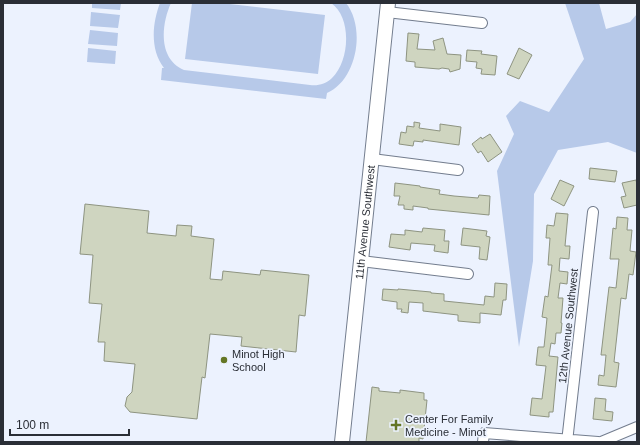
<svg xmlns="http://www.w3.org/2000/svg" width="640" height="445" font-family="Helvetica,sans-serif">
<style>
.green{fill:#b7c9e9}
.building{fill:#cfd5c0;stroke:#8e9481}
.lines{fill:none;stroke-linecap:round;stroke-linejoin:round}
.street-casing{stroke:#737d8e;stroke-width:12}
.secondary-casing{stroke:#737d8e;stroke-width:16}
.street{stroke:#fff;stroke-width:10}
.secondary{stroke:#fff;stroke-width:14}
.poi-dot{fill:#647625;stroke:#ecf2fe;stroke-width:1.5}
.labels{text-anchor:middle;stroke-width:3.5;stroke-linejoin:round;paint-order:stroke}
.street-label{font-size:11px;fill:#2a2e36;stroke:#ecf2fe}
.poi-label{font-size:11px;fill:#2a2e36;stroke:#ecf2fe;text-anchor:start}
</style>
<rect width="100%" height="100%" fill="#ecf2fe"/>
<path class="green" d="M92,3h29l-1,7 -28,-2z
M160,3h11c-10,22 -13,56 13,67l126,15c8,1 16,-1 22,-7 18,-17 20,-61 -1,-75h15c20,25 11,77 -19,90l-1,6 -165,-19 1,-12h2c-14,-18 -12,-44 -4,-65z
M192,3h29l104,12 -7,59 -133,-15z
M565,3h34l7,26 24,-7 7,-8v139l-29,-11 -50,8 -24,44 -1,67 -14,86 -22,-176 17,-37 -8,-18 14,-15 29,11 35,-53z
M91,12l29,3 -2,13 -28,-2z
M90,30l28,3 -1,13 -29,-2z
M88,48l28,3 -1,13 -28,-2z"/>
<path class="building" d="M408,33l11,1 -2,15 18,1 -2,-9 10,-3 4,16 14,1 -1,14 -10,3 -1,-3 -7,-1 -3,1 -24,-2v-5l-9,-1z
M519,48l13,7 -13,24 -12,-5z
M467,50l15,1 -1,3 16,2 -2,19 -14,-1 1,-5 -6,-1 1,-6 -11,-1z
M414,122l6,1 -1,5 21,3v-7l21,3 -2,18 -36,-5v2l-9,-1 -1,5 -14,-2 2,-12 5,1 1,-7 7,1z
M490,134l12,18 -14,10 -7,-11 -3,2 -6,-9 9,-7 1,2z
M590,168l27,3 -2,11 -26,-3z
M560,180l14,6 -10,20 -13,-7z
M636,180l1,5v20l-13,3 -3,-11 5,-1 -4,-13z
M395,183l25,3v1l20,3 -1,4 15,2 24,2 1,-3 11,1 -1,19 -61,-6v-1l-15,-2v4l-9,-1v-4h-6l2,-9h-6z
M85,204l64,7 -2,22 29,3 1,-11 15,1 -1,10 23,3 -4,40 12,1 1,-9 37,4 1,-5 48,5 -4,41 -6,-1 -3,37 -55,-6 1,-9 -32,-3 -5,44 -3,-1 -5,42 -67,-7 -5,-6 2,-9 5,-5 3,-28 -31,-3 1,-19h-7l4,-38 -13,-1 4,-48 -13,-1z
M556,213l12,1 -3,32h5l-1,13 -9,-1 -1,13 9,1 -1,12 -7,-1 -2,15h5l-2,25h1l-1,10h-5l-1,11 -4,-1 -2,13 9,1 -5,55h-4v5l-19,-2 2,-17 10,1 4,-33 -10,-1 2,-18h6l3,-29 -5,-1 3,-21 3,1 4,-32h-4l2,-27h-4l1,-13 7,1z
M617,217l11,1 -1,12h5l-2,21 6,1 -3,23 -4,-1 -3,25 -5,-1 -7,64 5,1 -3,24 -18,-2 1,-10 5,1 2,-21h-5l8,-68 7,1 3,-29h-9l3,-31 3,1z
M423,228l22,2 -1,11h5l-1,12 -14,-2 1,-6 -24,-2 -1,7 -21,-3 2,-13 14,1v-5l17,2z
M463,228l24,3 -1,5 4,1 -3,23 -8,-1 1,-12 -19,-2z
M495,283l12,1 -1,16h-3l-2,15 -21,-2v10l-22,-2v-6l-35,-4v-8l-14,-1 -1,11 -7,-1 1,-3h-5v-7l-15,-2 1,-11 15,1v-1l33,3v1l13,1v7l40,4 1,-9 9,1z
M372,387l7,1v3l21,2v-3l24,3v7h3l-4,39 -4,-1v4h-53z
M595,398l11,1 -1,12 8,1 -1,9 -19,-2z"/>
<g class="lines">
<defs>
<path id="street" d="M387,12l95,11
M372,159l86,11
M361,261l107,13
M483,442l1,-9 114,9
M567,442l26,-230
M601,442l36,-15"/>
<g id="secondary">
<path id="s1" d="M342,442l46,-439"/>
</g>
</defs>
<use href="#street" class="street-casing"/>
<use href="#secondary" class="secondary-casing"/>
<use href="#street" class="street"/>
<use href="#secondary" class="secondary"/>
</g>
<g class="poi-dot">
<circle cx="224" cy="360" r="4"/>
<path d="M394 419h4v4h4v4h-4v4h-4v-4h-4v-4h4z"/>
</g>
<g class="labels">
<g class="street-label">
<text dy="4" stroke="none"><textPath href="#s1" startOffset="221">11th Avenue Southwest</textPath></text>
<text transform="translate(568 326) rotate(-84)" y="4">12th Avenue Southwest</text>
</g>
<g class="poi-label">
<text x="232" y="358">Minot High<tspan x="232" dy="13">School</tspan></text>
<text x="405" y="423">Center For Family<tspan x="405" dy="13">Medicine - Minot</tspan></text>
</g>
</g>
<rect width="640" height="445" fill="none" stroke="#2a2e36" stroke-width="8"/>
<path d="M10 429v6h119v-6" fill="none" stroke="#2a2e36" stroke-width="2"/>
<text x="16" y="429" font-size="12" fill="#2a2e36" stroke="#ecf2fe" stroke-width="3" paint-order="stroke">100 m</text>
</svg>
